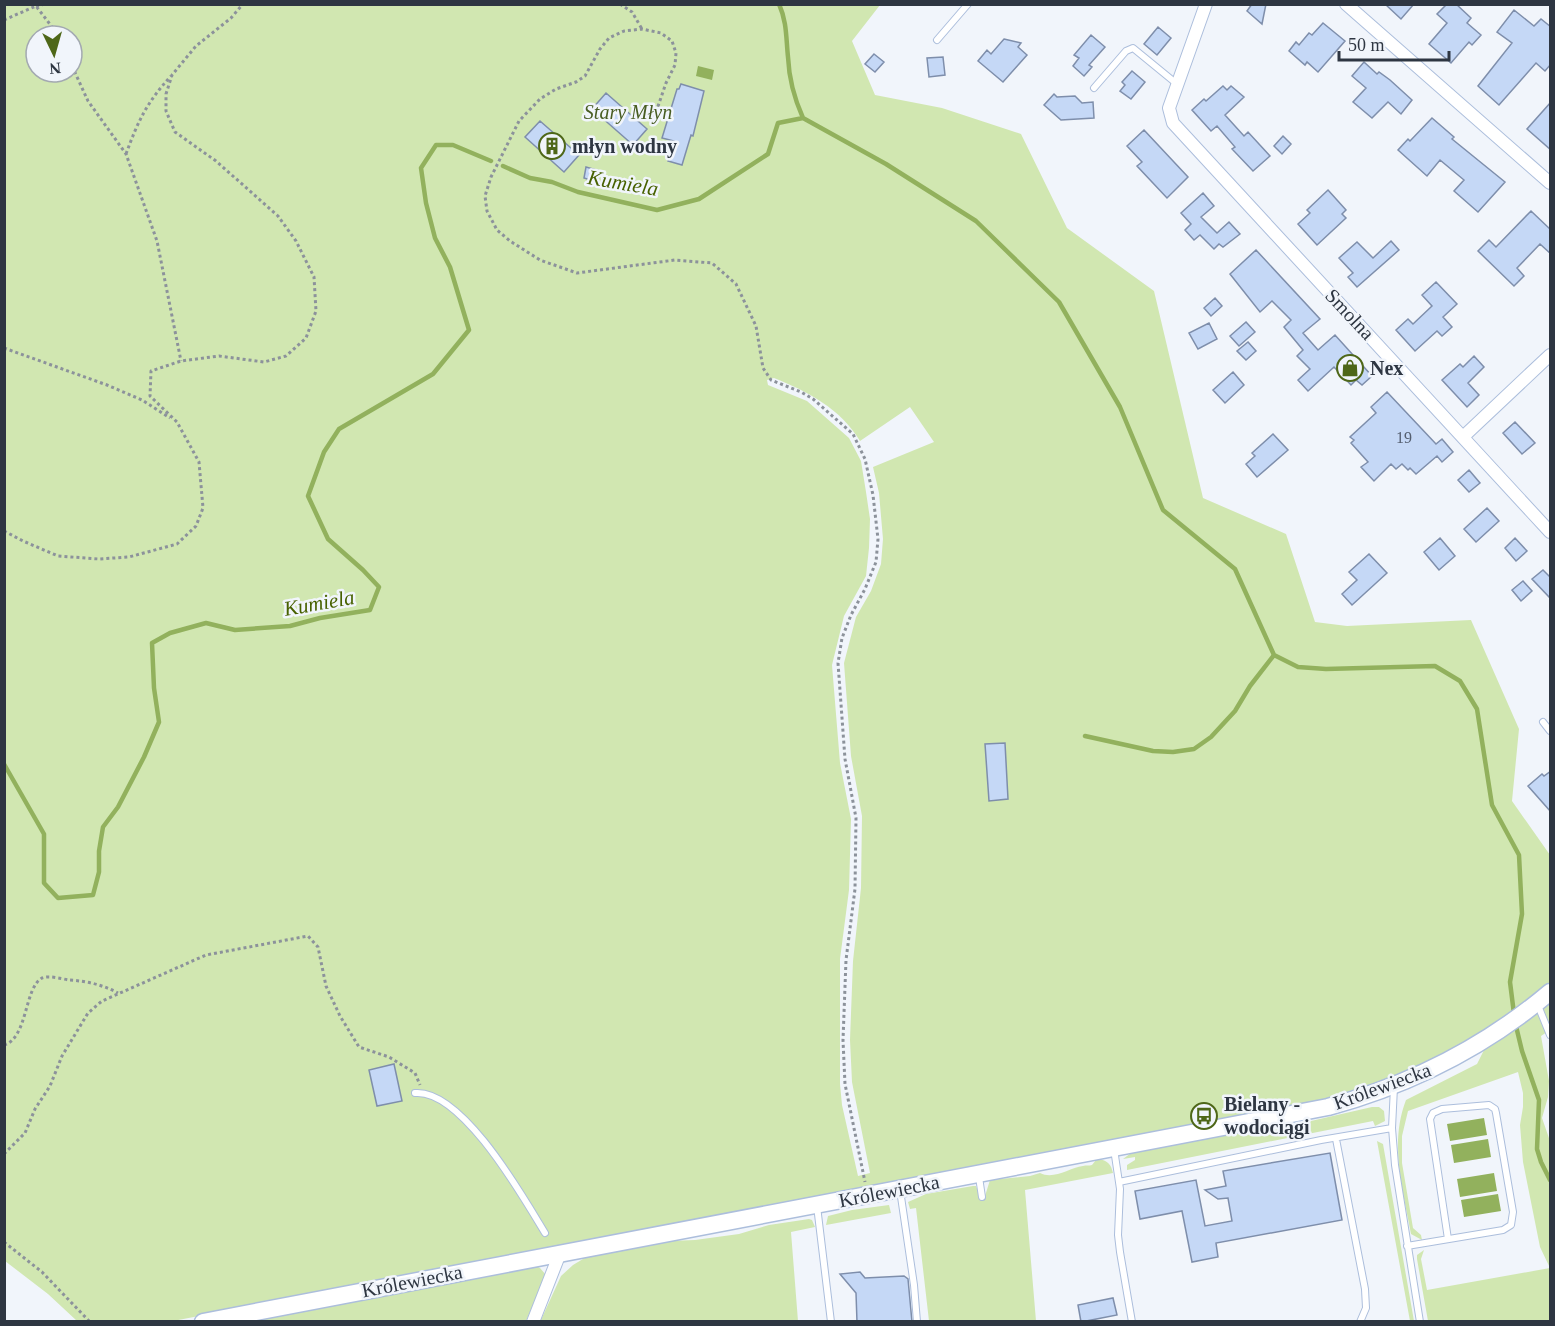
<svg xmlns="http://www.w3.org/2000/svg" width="1555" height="1326" font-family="Georgia,serif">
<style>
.green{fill:#d1e7b1;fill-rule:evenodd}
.water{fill:#92b15d}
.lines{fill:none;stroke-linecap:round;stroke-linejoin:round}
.stream{stroke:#92b15d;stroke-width:4.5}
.building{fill:#c5d8f6;stroke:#7e8eab;stroke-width:1.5}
.lane-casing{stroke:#acbedc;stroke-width:8}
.street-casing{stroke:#acbedc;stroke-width:14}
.secondary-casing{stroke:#acbedc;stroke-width:19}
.path{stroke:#8c929b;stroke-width:3;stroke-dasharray:3 3;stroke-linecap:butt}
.lane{stroke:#fff;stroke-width:6}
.street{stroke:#fff;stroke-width:12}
.secondary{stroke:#fff;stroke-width:16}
.labels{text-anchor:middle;stroke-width:5;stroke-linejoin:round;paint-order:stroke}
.number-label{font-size:16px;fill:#545e6f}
.park-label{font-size:20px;font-style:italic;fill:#485d22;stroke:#f1f5fb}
.poi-label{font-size:20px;font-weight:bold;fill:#2e3642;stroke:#f1f5fb;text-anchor:start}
.street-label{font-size:20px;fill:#2e3642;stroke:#f1f5fb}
.water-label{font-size:21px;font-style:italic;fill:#476100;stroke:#f1f5fb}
</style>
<rect width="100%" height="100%" fill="#f1f5fb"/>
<path class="green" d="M4,5h876l-28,36 23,54 67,13 79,26 46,94 87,63 49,207 83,36 29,88 32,4 124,-6 48,109 -7,72 38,54v127c-64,56 -142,92 -223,118l-1154,221h-96l-29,-27 -43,-33zM36,36h36v36h-36zM774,378c33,13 67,31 86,63l50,-34 24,35 -61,25 6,26 4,46 -2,25 -10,27 -15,26 -12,46 7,93 11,60 -1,72 -8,73 -3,79 2,42 18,91 -12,3 -16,-71 -2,-21v-125l9,-69 2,-71 -11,-56 -8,-98 12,-49 22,-40 3,-28 1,-29 -4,-27 -5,-31 -12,-23 -42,-37 -39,-16 -1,-5z
M1550,1002v28l-9,6 8,45 -1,16 -6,21 8,23v180h-122l-11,-62v-4l7,-5 -3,9 6,31 123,-22 -10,-21 -17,-85 -3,-37 3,-18v-14l-5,-21 -110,39 -6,25v27l11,65 8,7 1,5 -11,-6c-8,-44 -22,-90 -5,-134l71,-36 7,-14 47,-32z
M1372,1107h7l5,4 1,10 -10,5 -2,-5 -246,49v-5l8,-5v-3l-12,2 8,-6 156,-30 24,-2z
M1377,1141l6,3 31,177h-4z
M1099,1159c9,2 12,5 14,14l-88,17 11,131h-107l-13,-113 -6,1 -2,-7 18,-8 47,-8h3l4,11 5,-1 5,-16 40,-4 10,-3c14,7 29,-5 43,-7 3,-1 6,0 9,-1l4,-5z
M889,1205l2,8 -65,12 2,-9 24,-6z
M809,1219l3,1 3,7 -24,5 7,89 -258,1 21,-46 12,-11 15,-9 82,-15 25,-1 44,-6 30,-9z
M536,1266l4,2 6,7 -20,46 -284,1z"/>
<path class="water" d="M698,66l16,4 -2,10 -16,-4z
M1484,1118l3,17 -37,6 -3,-17z
M1488,1139l3,18 -37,6 -3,-18z
M1494,1173l3,18 -37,6 -3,-18z
M1498,1194l3,17 -37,6 -3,-17z"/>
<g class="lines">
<path class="stream" d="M779,4c8,18 7,34 9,53 1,22 6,41 15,61
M803,118l83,46 90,57 83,81 61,105 43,103 72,59 39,86 24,12 28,2 109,-3 25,15 17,28 15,96 27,50 3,59 -12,68 4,32
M503,166l27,12 22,4 26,10 79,18 42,-11 69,-45 10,-31 25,-5
M1085,736l68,15 20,1 21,-3 17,-12 24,-26 15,-25 24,-31
M4,764l40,70v49l14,15 35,-3 6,-23v-21l4,-24 15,-20 26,-50 15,-35 -5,-34 -2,-45 18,-10 36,-10 29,7 55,-4 30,-8 50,-8 9,-23 -16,-17 -35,-31 -20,-43 16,-44 15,-23 94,-55 36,-44 -19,-63 -15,-29 -9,-35 -5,-35 15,-23h17l38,16
M1515,1022l7,29 17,49 -2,49 4,13 9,18"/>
</g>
<path class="building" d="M1252,4h14l-4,20 -15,-13z
M1385,4h29l-13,15z
M1447,4h9l15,14 -4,5 14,12 -9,10 -3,-3 -18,21 -22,-19 18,-21 -10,-9z
M1514,10l20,16 7,-7 10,8v37l-6,7 -9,-8 -37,42 -21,-19 34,-43 -15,-11z
M1323,23l22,18 -27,31 -11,-10 -2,3 -16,-14 7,-9 3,3 10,-12 3,2z
M1158,27l13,11 -14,17 -13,-11z
M1091,35l14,12 -16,18 3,2 -8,9 -11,-10 6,-8 -5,-3z
M1004,39l17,4 -3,4 9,8 -24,27 -25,-21 9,-11 4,4z
M874,54l10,8 -9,10 -10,-8z
M943,57l2,18 -16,2 -2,-19z
M1364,62l13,12 2,-2 11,8 22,20 -11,14 -13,-12 -16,16 -19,-16 13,-14 -14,-12z
M1132,71l13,11 -14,17 -11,-8 5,-6 -3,-3z
M681,84l23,7 -11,45 -2,-1 -9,30 -14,-4 6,-20 -12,-3 15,-49h2z
M1223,86l4,4 4,-4 13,11 -19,18 19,21 4,-4 22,24 -17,15 -21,-22 3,-2 -18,-21 -6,5 -19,-21 12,-11 2,2z
M606,93l41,36 -14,16 -41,-36z
M1054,94l3,3 18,-1 7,7 11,-1 1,16 -33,2 -17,-15z
M1551,102v48l-24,-21z
M1432,118l22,19 -2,2 53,43 -27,30 -24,-21 10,-11 -24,-20 -13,16 -29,-26 10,-11 2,2z
M540,121l39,34 -15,17 -39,-35z
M1144,130l44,47 -21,21 -30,-32 5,-4 -15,-16z
M1283,136l8,8 -9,10 -8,-8z
M586,167l14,4 -3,11 -13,-4z
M1328,190l18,20 -4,4 4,4 -29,27 -19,-21 12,-11 -3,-3z
M1203,193l11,13 -13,11 16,16 12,-11 11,12 -17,13 -4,-3 -5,5 -14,-14 -6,5 -9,-10 6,-6 -10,-11z
M1531,211l20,19v24l-11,-10 -23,24 7,8 -10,10 -36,-35 11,-11 7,7z
M1391,241l8,9 -42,37 -9,-10 5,-4 -14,-15 18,-16 16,16z
M1256,250l64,69 -17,14 15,17 17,-15 37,41 -10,9 -6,-5 -5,5 -17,-18 -26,24 -10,-11 12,-11 -13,-13 6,-6 -19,-23 7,-7 -19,-19 -12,11 -30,-38z
M1436,282l21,22 -14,13 9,10 -10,9 -5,-5 -22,20 -19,-21 12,-11 5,5 19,-18 -10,-11z
M1215,298l7,8 -11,10 -7,-8z
M1246,322l9,10 -16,14 -9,-10z
M1209,323l8,16 -19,10 -9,-16z
M1248,342l8,9 -10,9 -9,-9z
M1474,356l10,11 -16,16 11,12 -12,12 -25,-27 18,-16 3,3z
M1233,372l11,13 -19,18 -12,-13z
M1387,392l49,52 6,-5 11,13 -11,10 -5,-6 -21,18 -6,-6 -2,2 -6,-6 -6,5 -5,-5 -17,17 -13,-14 7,-5 -17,-19 3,-3 -4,-3 26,-24 -5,-6z
M1515,422l20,21 -13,11 -19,-21z
M1273,434l15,16 -31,27 -11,-13 9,-8 -3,-3z
M1469,470l11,13 -11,9 -11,-12z
M1487,508l12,13 -23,21 -12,-13z
M1440,538l15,18 -16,14 -15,-18z
M1515,538l12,13 -11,10 -11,-13z
M1369,554l18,19 -35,32 -10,-11 15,-14 -8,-8z
M1543,570l8,8v21l-19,-20z
M1523,581l9,10 -11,10 -9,-11z
M1005,743l3,56 -19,2 -4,-57z
M1551,771v41l-23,-26 14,-12 2,2z
M394,1064l8,37 -25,5 -8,-36z
M1330,1153l12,67 -126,23 2,14 -26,5 -10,-51 -42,8 -5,-28 61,-11 9,46 27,-5 -4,-23 -10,1 -13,-9 21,-4 -3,-15z
M860,1272l5,6 39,-2 4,3 4,43h-55l-1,-29 -16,-19z
M1113,1298l4,17 -36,7 -3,-17z"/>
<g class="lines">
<defs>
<path id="lane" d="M937,40l31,-36
M1094,88l32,-37 7,-3 44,36
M1543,722l7,9
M1537,1003l13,32
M1394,1087l-2,41 3,37 25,157
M415,1093c47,-4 108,104 130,140
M1336,1139l29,150 1,19 -6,14
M1114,1149l6,40 -2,46 2,17 12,70
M979,1177l3,20
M1119,1182l202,-42 71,-12
M900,1190l14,95 3,37
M817,1206l14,116
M1407,1246l96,-16 8,-5 2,-13 -17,-99 -1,-4 -6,-4 -47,4 -9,4 -3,6 18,120"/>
<path id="street" d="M1206,4l-37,104 4,15 377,409
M1346,4l204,179
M1464,436l86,-81
M533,1322l27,-69"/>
<path id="secondary" d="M203,1322l1125,-215c81,-22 158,-61 222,-115"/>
</defs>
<use href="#lane" class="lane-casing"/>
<use href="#street" class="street-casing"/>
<use href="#secondary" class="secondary-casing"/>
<path class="path" d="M620,4l12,8 10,17
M36,6l10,-2
M4,20l32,-14 23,30
M72,66l16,35 38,53 31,87 24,120
M654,118l12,-35 9,-18 1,-12 -4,-12 -11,-8 -19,-4 -18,2 -15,7 -9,11 -15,27 -9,6 -20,7 -16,10 -21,22 -28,56 -6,19 2,15 10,19 13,11 30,19 37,13 98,-13 37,3 24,21 20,42 7,42 8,12 30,12 12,7 40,35 12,25 8,36 5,44 -2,23 -11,27 -14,26 -9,23 -4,25 7,96 11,59 -1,71 -9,71 -3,80 2,44 20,98
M126,154c12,-33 21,-52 45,-78
M4,348l103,37 35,15 28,18
M4,531l19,10 35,15 41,3 30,-2 48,-13 19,-18 7,-18 -4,-46 -22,-40 -27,-26 1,-25 30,-10 38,-5 45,6 22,-6 20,-18 10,-27 -2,-34 -18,-36 -18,-25 -62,-55 -41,-29 -9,-21v-17l6,-19 24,-29 35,-28 12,-14
M4,1045c24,-7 20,-57 38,-67 7,-3 20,1 27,2 18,1 34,5 49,13
M4,1154l21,-21 10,-24 15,-23 12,-30 26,-43 14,-12 104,-46 102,-19 10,11 8,39 14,30 19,31 30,10 26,16 5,12
M4,1242l38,30 48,50"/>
<use href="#lane" class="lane"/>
<use href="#street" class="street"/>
<use href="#secondary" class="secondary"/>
</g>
<defs>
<symbol id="building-ring" viewBox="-11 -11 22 22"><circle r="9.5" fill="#f1f5fb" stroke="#4e6718" stroke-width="1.5"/><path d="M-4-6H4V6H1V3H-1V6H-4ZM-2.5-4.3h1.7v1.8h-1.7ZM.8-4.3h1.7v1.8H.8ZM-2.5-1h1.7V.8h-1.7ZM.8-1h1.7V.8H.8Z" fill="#4e6718"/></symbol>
<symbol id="shop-ring" viewBox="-11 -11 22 22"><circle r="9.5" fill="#f1f5fb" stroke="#4e6718" stroke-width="1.5"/><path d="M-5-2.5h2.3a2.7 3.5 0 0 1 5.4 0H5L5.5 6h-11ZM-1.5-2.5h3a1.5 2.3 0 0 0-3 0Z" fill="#4e6718"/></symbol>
<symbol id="bus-ring" viewBox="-11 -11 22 22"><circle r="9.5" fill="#f1f5fb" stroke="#4e6718" stroke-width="1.5"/><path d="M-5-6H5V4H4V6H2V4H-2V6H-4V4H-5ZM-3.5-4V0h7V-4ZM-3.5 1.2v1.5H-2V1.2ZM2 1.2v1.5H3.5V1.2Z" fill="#4e6718"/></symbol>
</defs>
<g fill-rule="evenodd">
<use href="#building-ring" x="537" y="131" width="30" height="30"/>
<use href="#shop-ring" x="1335" y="353" width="30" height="30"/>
<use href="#bus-ring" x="1189" y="1101" width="30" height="30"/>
</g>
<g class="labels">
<g class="number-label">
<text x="1404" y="443">19</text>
</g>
<g class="park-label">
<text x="628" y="119">Stary Młyn</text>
</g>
<g class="poi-label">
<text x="572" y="153">młyn wodny</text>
<text x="1370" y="375">Nex</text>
<text x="1224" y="1111">Bielany -<tspan x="1224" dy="23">wodociągi</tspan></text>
</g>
<g class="street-label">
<text transform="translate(1350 314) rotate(47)" y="7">Smolna</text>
<text transform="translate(1382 1086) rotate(-20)" y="7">Królewiecka</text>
<text transform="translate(889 1191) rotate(-11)" y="7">Królewiecka</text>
<text transform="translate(412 1281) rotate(-11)" y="7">Królewiecka</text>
</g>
<g class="water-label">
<text transform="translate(623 183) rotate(10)" y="7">Kumiela</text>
<text transform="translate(319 603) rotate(-10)" y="7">Kumiela</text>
</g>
</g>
<rect width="1555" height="1326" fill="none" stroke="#2e3642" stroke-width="12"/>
<g transform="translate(54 54) rotate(175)"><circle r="28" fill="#f1f5fb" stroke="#a3a9b1" stroke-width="1.5"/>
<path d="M0-4.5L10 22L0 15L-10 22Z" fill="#4e6718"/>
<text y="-9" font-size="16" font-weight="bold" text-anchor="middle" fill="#2e3642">N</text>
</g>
<path d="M1339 51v9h110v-9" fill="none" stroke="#2e3642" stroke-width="3"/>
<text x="1348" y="51" font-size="18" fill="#2e3642" stroke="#f1f5fb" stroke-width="4.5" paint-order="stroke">50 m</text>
</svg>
